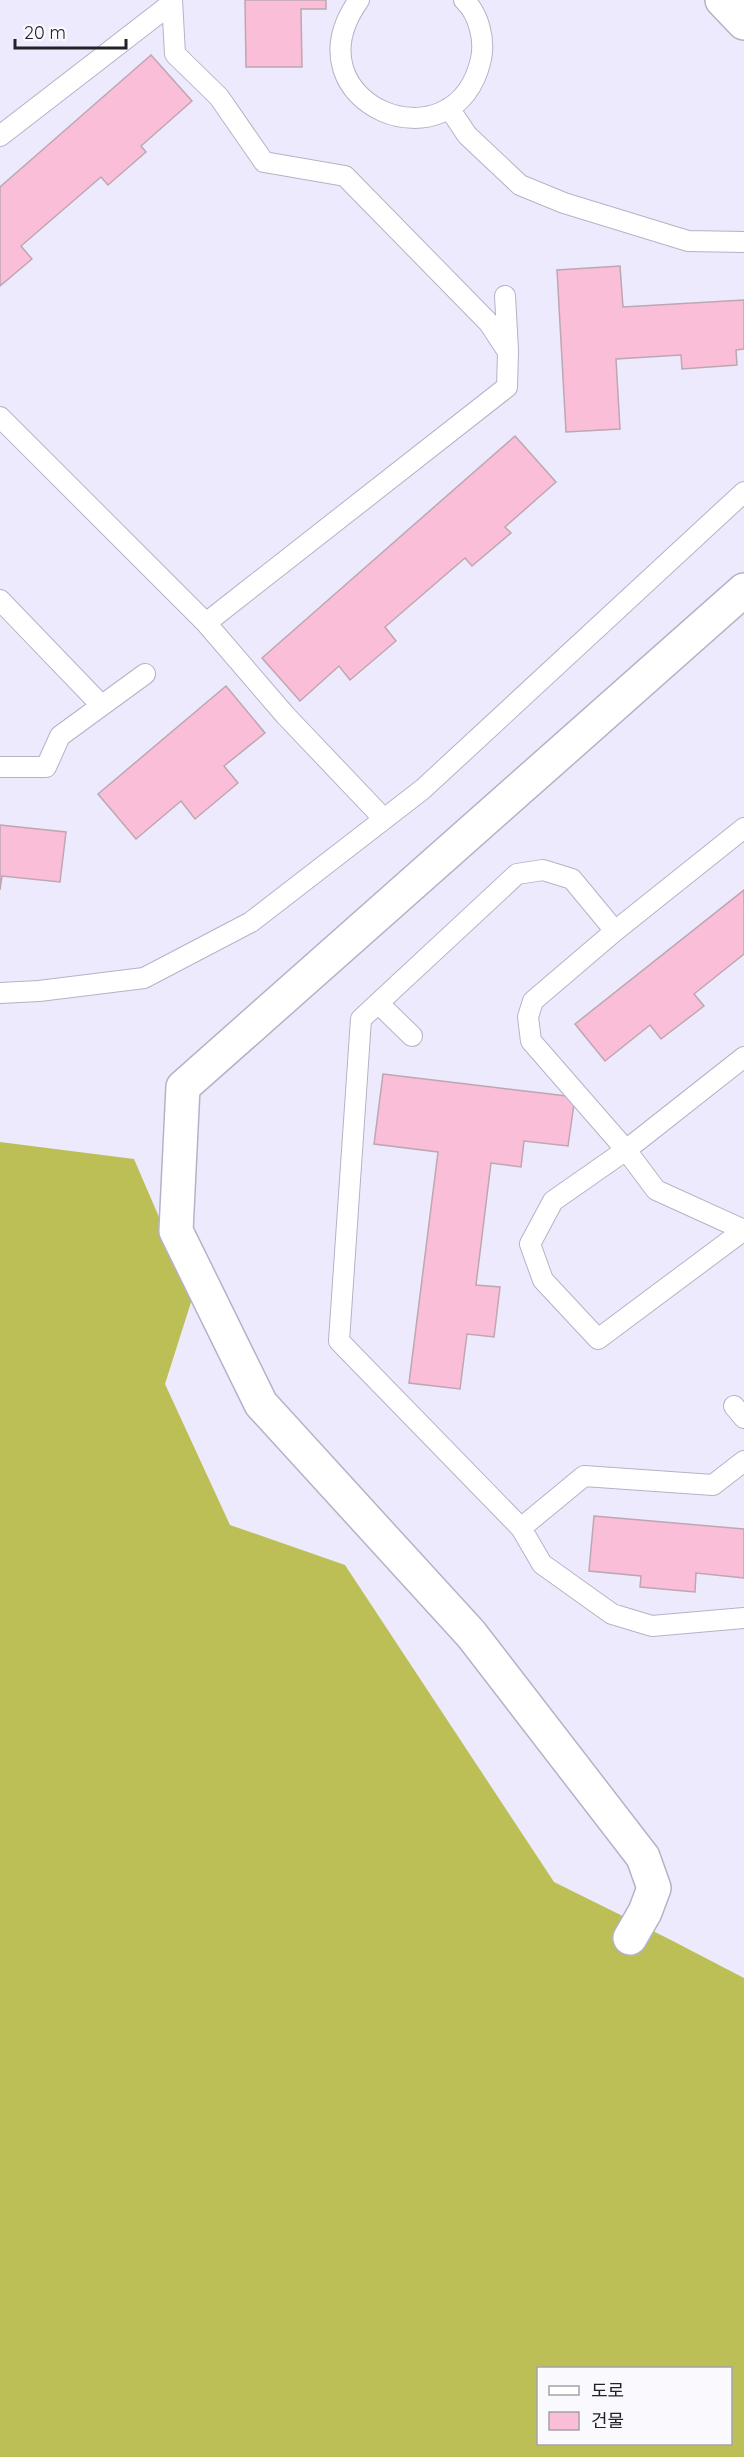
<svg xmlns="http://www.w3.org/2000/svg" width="744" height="2457" font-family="Quicksand,'Noto Sans KR',sans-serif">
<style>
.forest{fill:#bbbf55;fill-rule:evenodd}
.building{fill:#fbbed8;stroke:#bda7b0;stroke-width:1.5}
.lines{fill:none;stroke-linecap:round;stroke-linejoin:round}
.lane-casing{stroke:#b6b2c6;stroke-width:22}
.street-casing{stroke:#b6b2c6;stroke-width:36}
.lane{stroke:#fff;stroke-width:20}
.street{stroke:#fff;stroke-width:33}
</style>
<rect width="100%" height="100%" fill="#eeeafe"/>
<path class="forest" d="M0,1142l134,17 59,137 -28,88 65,141 115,40 209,317 113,56 77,40v479h-744zM538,2368h192v76h-192z"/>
<path class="building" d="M245,0h81v9h-25l1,58h-56z
M151,55l41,46 -51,45 5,6 -38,33 -7,-8 -80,69 11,13 -32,27v-99z
M620,266l3,41 121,-7v49l-8,1 1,15 -55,4 -1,-14 -65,4 4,70 -54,3 -9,-162z
M515,436l41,46 -51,45 6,6 -39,33 -7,-8 -80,69 11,14 -46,39 -11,-14 -39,35 -38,-43z
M226,686l39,47 -41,33 14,17 -43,36 -14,-18 -45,38 -38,-45z
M0,825l66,7 -6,50 -58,-6 -2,14z
M744,890v64l-50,40 10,12 -43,33 -11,-14 -45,36 -30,-37z
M383,1074l192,23 -7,49 -44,-5 -3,26 -30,-4 -15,122 24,2 -6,50 -27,-3 -7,55 -51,-6 29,-231 -64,-8z
M594,1516l150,13v49l-48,-5 -1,19 -55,-5 1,-11 -52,-5z"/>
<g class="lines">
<defs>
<path id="lane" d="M172,0l3,54 44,43 45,65 81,14 144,147 19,29 -1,35 -301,236
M359,0c-74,104 97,173 122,59 4,-19 -2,-45 -17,-59
M449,108l18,27 53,50 44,18 124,38 56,1
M0,136l172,-133
M505,296l3,54
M0,417l206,206 80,93 98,103
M0,600l101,105
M0,767h46l14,-31 85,-62
M744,828l-129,103 -82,70 -5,16 3,24 95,109 30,40 88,40
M615,931l-43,-52 -29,-9 -26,4 -156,145 -22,322 182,187 21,36 70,50 40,12 92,-8
M0,993l39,-2 105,-13 107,-56 172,-133 321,-297
M378,1003l34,33
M744,1230l-146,109 -55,-59 -13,-36 23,-43 73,-51 118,-93
M734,1406l10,12
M521,1528l63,-52 129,9 31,-24"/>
<path id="street" d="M722,0l22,23
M630,1938l15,-26 9,-24 -11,-31 -172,-223 -210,-230 -85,-173 7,-144 561,-497"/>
</defs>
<use href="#lane" class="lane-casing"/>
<use href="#street" class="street-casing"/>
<use href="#lane" class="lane"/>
<use href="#street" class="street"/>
</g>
<rect x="537" y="2367" width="195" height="78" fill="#faf9fe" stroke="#a4a3a9" stroke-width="1.5"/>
<rect x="549" y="2386" width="30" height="9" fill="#ffffff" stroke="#a4a3a9" stroke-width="1.5"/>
<text x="591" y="2397" font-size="18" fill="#232229">도로</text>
<rect x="549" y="2412" width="30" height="18" fill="#fbbed8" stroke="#a4a3a9" stroke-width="1.5"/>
<text x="591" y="2427" font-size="18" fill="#232229">건물</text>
<path d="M15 39v9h111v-9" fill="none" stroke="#232229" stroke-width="3"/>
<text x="24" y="39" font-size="18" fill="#232229" stroke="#faf9fe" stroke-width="4.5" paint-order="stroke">20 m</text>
</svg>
